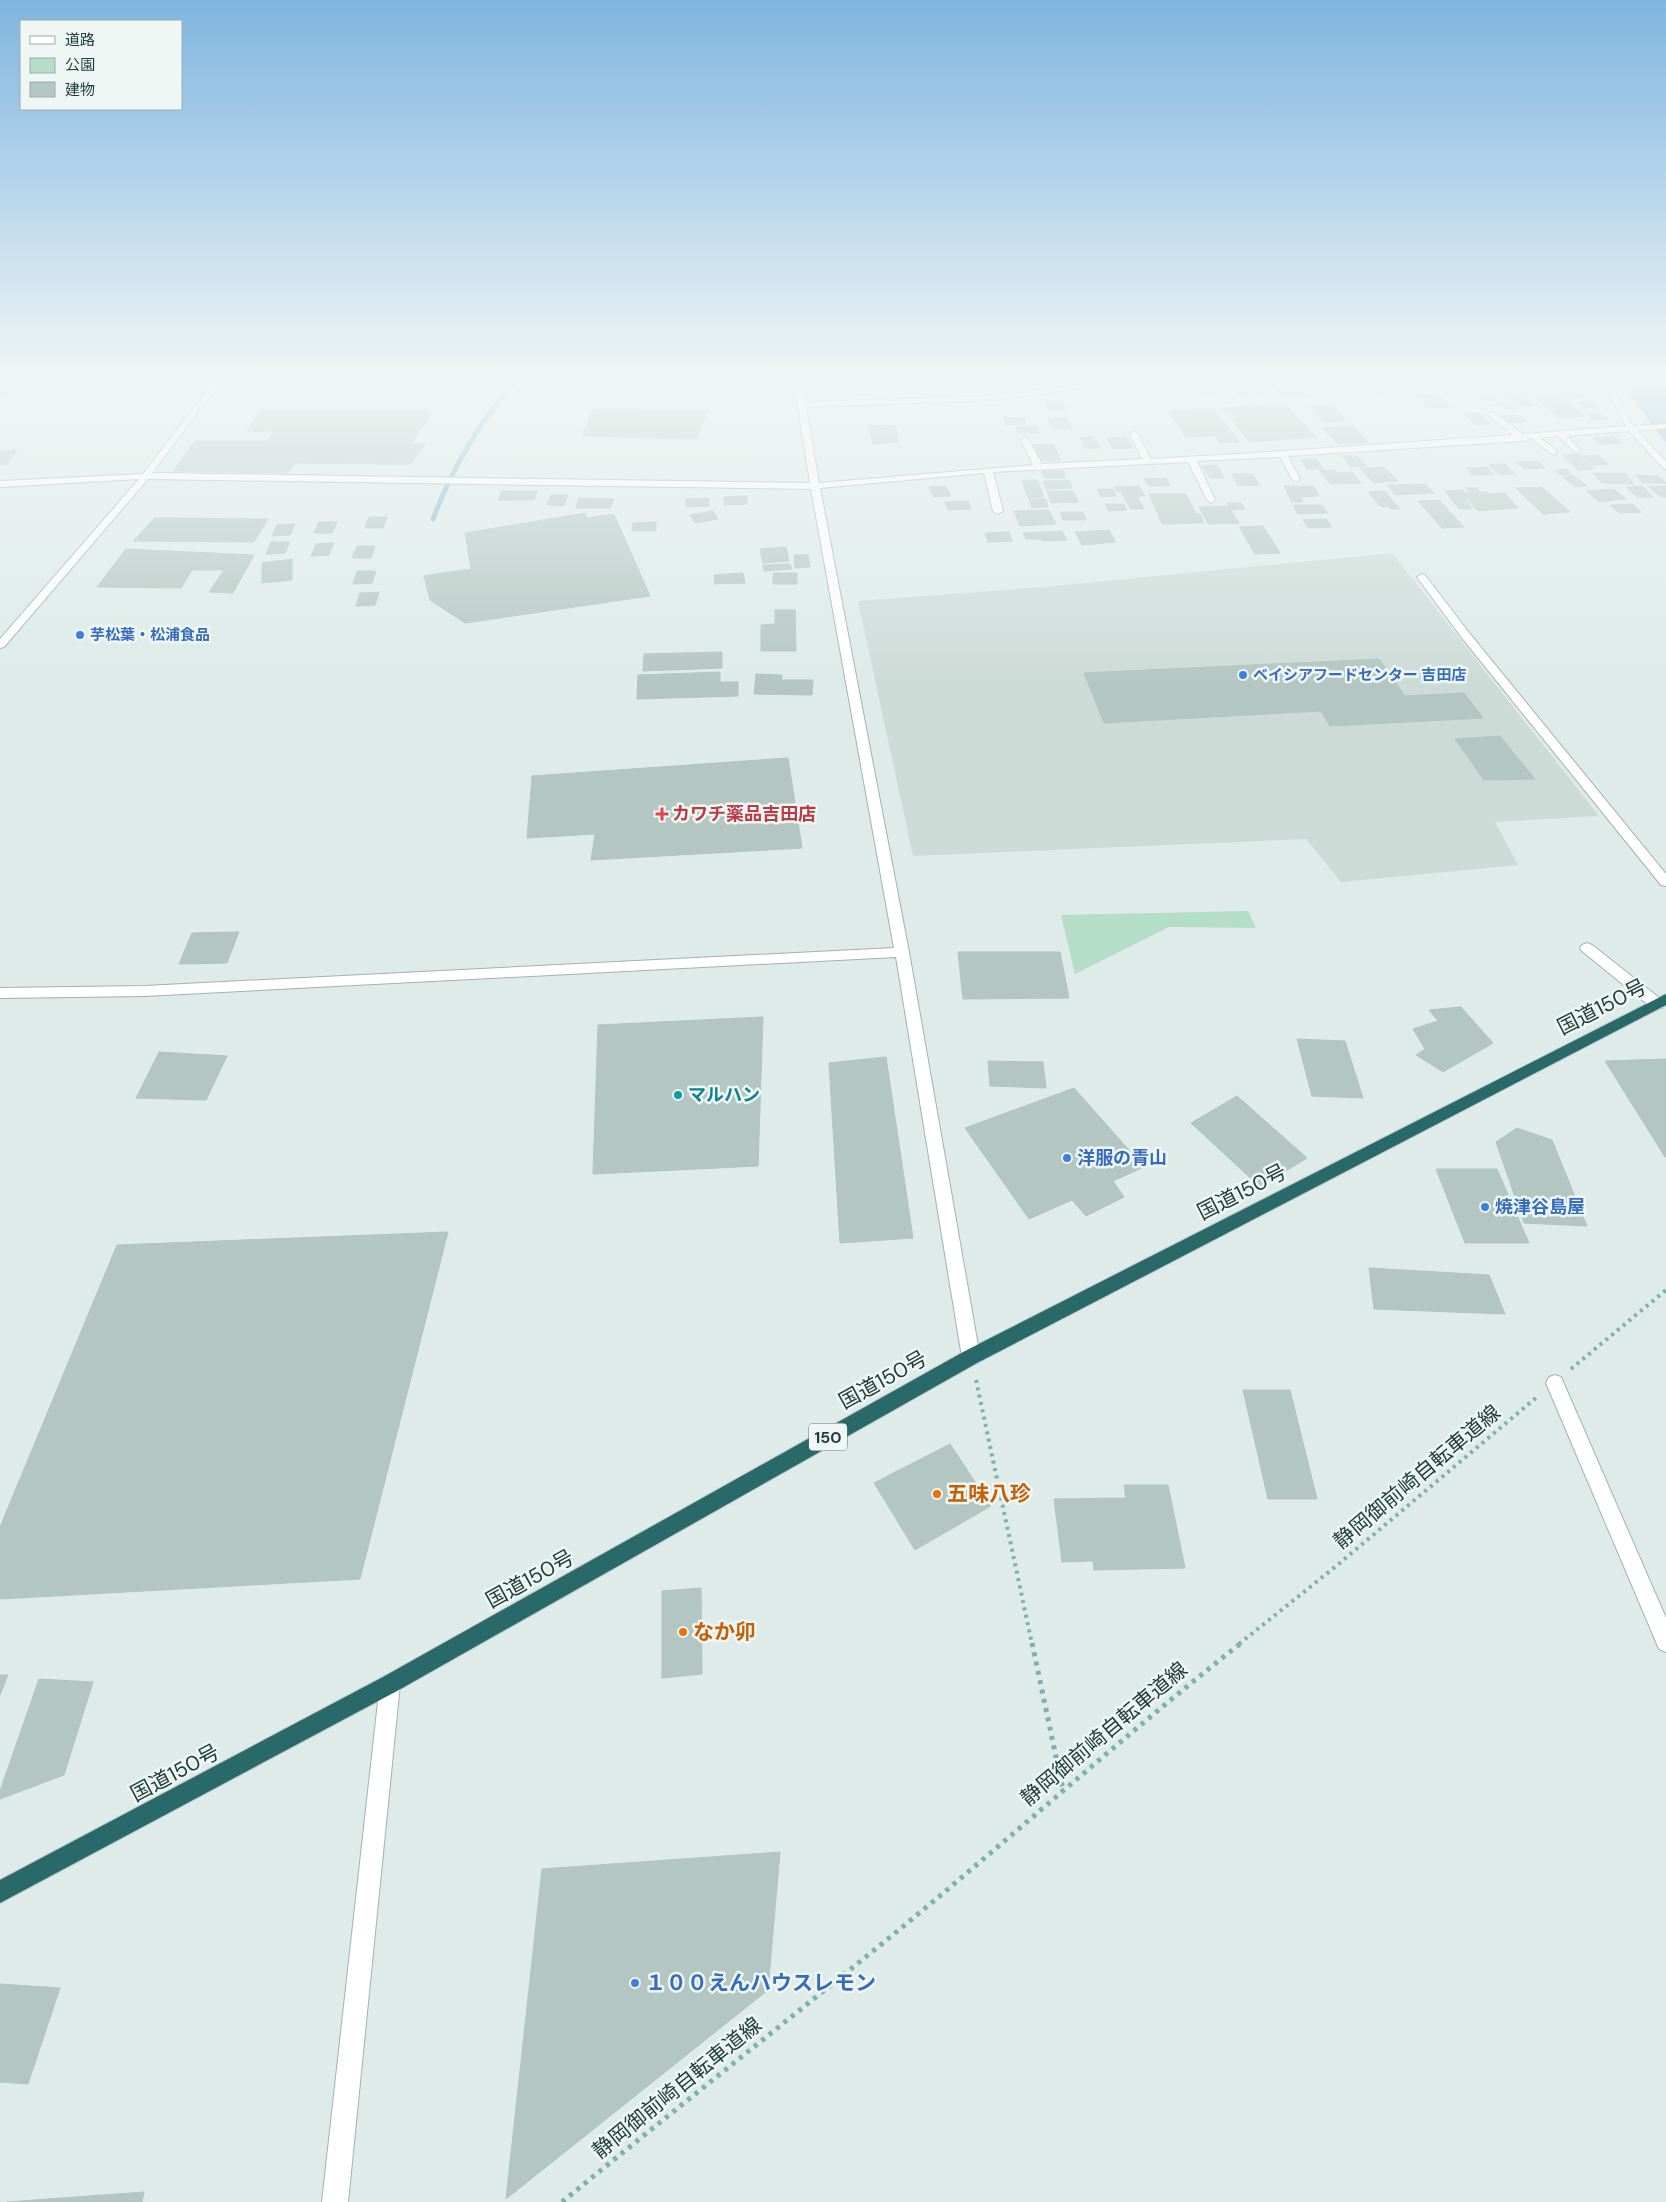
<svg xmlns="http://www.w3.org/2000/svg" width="1666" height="2202" font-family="'DM Sans','Noto Sans JP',sans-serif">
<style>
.built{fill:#cddbd7}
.green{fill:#b5dec8}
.water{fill:#82b7d4}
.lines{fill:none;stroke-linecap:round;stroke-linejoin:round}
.stream{stroke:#82b7d4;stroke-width:5}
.building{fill:#b4c6c1;stroke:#b1c5c0}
.minor-casing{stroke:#a1b3b0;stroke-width:2}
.highway-casing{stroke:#c0c8c8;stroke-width:2}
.path-far1{stroke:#7db1aa;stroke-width:4;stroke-dasharray:3 4.5;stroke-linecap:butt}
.path{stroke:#7db1aa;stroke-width:5;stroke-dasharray:4 5.5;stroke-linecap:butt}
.minor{fill:#fff;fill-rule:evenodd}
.highway{fill:#296969;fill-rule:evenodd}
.shop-dot{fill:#3f7fe0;stroke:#eff7f5;stroke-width:2}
.health-dot{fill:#e0444e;stroke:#eff7f5;stroke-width:2}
.culture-dot{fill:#0f9aa8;stroke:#eff7f5;stroke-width:2}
.food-dot{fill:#e8710a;stroke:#eff7f5;stroke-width:2}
.labels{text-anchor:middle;stroke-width:5;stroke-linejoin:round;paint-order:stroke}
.far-shop-label{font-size:15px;font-weight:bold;fill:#366cbe;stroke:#eff7f5;text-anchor:start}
.shield{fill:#eff7f5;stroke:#5d7471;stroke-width:1}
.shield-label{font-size:16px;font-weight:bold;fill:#1f3c39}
.health-label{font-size:18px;font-weight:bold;fill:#be3a42;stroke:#eff7f5;text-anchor:start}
.culture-label{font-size:18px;font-weight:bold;fill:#0d838f;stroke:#eff7f5;text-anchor:start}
.shop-label{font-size:18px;font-weight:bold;fill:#366cbe;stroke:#eff7f5;text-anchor:start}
.near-street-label{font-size:21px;fill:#1f3c39;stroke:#eff7f5}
.near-food-label{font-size:21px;font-weight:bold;fill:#c56008;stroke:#eff7f5;text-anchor:start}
.near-shop-label{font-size:21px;font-weight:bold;fill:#366cbe;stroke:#eff7f5;text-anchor:start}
</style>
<rect width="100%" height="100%" fill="#deebe8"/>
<path class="built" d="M1392,553l207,263 -104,6 23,43 -177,17 -35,-43 -393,17 -55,-255 186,-14z"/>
<path class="green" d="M1248,911l8,17 -87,-1 -94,47 -14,-59z"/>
<path class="water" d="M1625,377h41v66l-36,-48z"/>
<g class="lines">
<path class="stream" d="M433,519c20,-53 48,-100 86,-142"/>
</g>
<path class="building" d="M0,377h27l-22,20h-5z
M1019,377h31l2,2 -28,4z
M1321,377l8,7 -11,1 -8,-7z
M1397,378l8,7 -21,1 -7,-7z
M1354,379l7,7 -21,2 -7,-8z
M1481,380l9,7 -11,1 -10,-7z
M1503,380l8,6 -17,1 -7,-6z
M1214,383l10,8 -27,4 -11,-7z
M1258,385l11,8 -28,4 -10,-8z
M1376,386l9,7 -12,1 -8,-7z
M1286,387l3,3 14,-1 8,8 -28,1 -10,-10z
M1554,391l31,25 -26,2 -30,-26z
M1579,391l8,7 -17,1 -8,-7z
M1501,393h22l15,13h-22z
M1439,394l13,13 -23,1 -12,-13z
M1494,394l7,6 -17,1 -7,-6z
M1045,401h19l3,9h-19z
M1591,401l9,7h-17l-9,-6z
M1507,402l8,7 -9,1 -8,-7z
M1285,404l31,33 -66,5 -28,-34z
M1332,405l14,16 -23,1 -13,-16z
M593,409l114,2 -10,28 -115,-3z
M1214,409l25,33 -19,1 -5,-7 -29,1 -18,-26z
M261,410l171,1 -21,33h14l-14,20 -115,-1 -9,10 -114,-2 22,-30h72l7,-10 -28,1z
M1597,412l10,7 -12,1 -10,-7z
M1479,413l12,11 -15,1 -12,-11z
M1519,415l8,6 -20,2 -7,-7z
M1024,417l2,7 -20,1 -3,-7z
M1067,418l5,11h-19l-5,-10z
M868,425l28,1 2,16 -25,2z
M1036,426l3,7h-21l-2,-6z
M1353,426l15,16 -30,2 -16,-16z
M1613,436l9,7 -20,1 -9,-6z
M1080,437h14l6,11h-15z
M1126,437l7,11 -20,1 -6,-11z
M1053,444l8,16 -21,1 -8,-16z
M17,450l-10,14h-7v-13z
M1579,454l15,15 -16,1 -15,-15z
M1598,455l11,10h-16l-10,-9z
M1342,456h15l9,10 -15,1z
M1301,459h16l6,10h-16z
M1538,461l7,7 -21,1 -8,-7z
M1505,464l10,10h-16l-10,-9z
M1216,465l9,13h-15l-8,-12z
M1384,467l14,14 -25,2 -13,-15z
M1487,467l7,7 -22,1 -6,-7z
M1567,469l5,6h-12l-6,-5z
M1319,470h16l3,3 14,-1 9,11 -31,1z
M1042,471h21l3,7h-22z
M1593,473h32l9,11 -32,-1z
M1232,474h21l6,11 -21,1z
M1636,475l23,1 7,7h-23z
M1575,476l12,10 -13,1 -11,-10z
M1166,478l4,8h-22l-4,-7z
M1022,480h15l7,17 -16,1z
M1069,480l3,8 -26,1 -3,-8z
M1425,484l9,9 -38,2 -9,-10z
M946,486l5,10 -17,1 -5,-10z
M1139,486l6,10h-8l7,13h-13l-10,-17h-4l-3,-5z
M1284,486h30l5,10 -19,1 3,5h-11z
M1642,486l11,11h-16l-11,-10z
M1666,486v11h-5l-12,-10z
M1542,487l28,25 -27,2 -27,-26z
M1466,488h11l3,4h7l2,2 16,-1 13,15 -40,3 -10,-11h4l-7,-7 5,-1z
M1097,489h16l3,7 -16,1z
M1613,489l13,10 -27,3 -12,-11z
M1463,490l7,9h-5l7,10h-13l-14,-18z
M502,491h35l-3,9h-36z
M1047,491h26l5,11 -27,1z
M1385,491l15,18h-9l-2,-2 -9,-1 -12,-14z
M1149,494h37l10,20h4l4,9 -42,1z
M551,495h17l-4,11 -17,-1z
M747,496v8l-23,1v-8z
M579,498l35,1 -4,9h-34z
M709,498v8l-23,1v-8z
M1029,499h17l2,8 -16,1z
M1439,500l25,27 -22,1 -24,-27z
M968,501l3,8 -23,1 -3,-8z
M1227,503h14l4,6 -14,1 8,13 -31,1 -9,-17 30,-1z
M1105,504h19l3,6 -18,1z
M1633,504l8,8 -22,1 -9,-8z
M1293,505h29l6,8 -30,1z
M1049,510l7,14 -36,2 -6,-15z
M713,511l5,8 -23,4 -5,-8z
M1060,512h23l3,8h-23z
M586,513v5l28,-4 36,82 -185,27 -35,-23 -6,-24 47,-7 -6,-36z
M369,517h18l-4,11h-18z
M155,518l113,1 -14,23 -121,-1z
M1326,519l6,8 -23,1 -6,-8z
M319,522h18l-5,11h-18z
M656,522v9h-24l1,-8z
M295,524l-5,11 -18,1 5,-11z
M1263,526l17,27 -25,1 -16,-27z
M1109,530l7,12 -34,3 -7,-13z
M1062,531l5,9 -24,1 -3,-2h-14l-3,-6z
M1009,532l3,9 -24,1 -3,-9z
M271,542h19l-5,11 -19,1z
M334,543l-5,12 -18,1 5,-12z
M357,546h18l-4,12h-19z
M786,547l3,14 -26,2 -3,-14z
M126,549l128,6 -21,38 -24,-1 15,-22h-32l-11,18 -84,-1z
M794,555h14l2,12 -15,1z
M292,559v21l-30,3v-20z
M790,564l2,5 -28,2 -1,-6z
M357,571h19l-4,12 -19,1z
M743,573l2,10 -30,1 -1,-9z
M773,573h24v11h-24z
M379,592l-4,13 -19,1 4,-13z
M775,610h20l1,41h-35v-26l14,-1z
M722,652v16l-79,3 1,-17z
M1379,659l26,37 59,-3 19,25 -153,8 -9,-15 -217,12 -20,-50z
M720,672v10h18v14l-101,3 1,-24z
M756,674l26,1 -1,5h32l-1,15 -58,-1z
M1500,736l35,43 -51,1 -29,-41z
M788,758l14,90 -211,12 4,-26 -68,4 5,-62z
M239,932l-12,31 -48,1 13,-31z
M958,952h102l9,46 -106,1z
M1461,1007l32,36 -50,29 -27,-17 9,-6 -12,-20 25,-8 -9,-11z
M763,1017l-5,149 -165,8 5,-149z
M1297,1039l48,2 18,57 -51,-2z
M159,1052l68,4 -21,44 -70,-2z
M886,1057l27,181 -73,5 -11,-180z
M1666,1059v98h-1l-60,-96z
M988,1061l55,1 3,26 -56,-2z
M1074,1088l70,79 -31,14 11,16 -38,19 -14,-16 -43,19 -64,-91z
M1237,1096l70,62 -47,29 -69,-64z
M1517,1128l35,12 35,86 -63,-3 -28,-81z
M1436,1169h61l32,74h-64z
M448,1232l-88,347 -360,20v-72l117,-282z
M1369,1268l120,7 16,39 -131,-5z
M1243,1390h47l27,109h-49z
M950,1444l41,62 -76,44 -41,-67z
M1124,1485h44l17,83 -91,2 -1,-9 -31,1 -8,-63 72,-1z
M701,1588l1,86 -40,4v-87z
M0,1675h8l-8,20z
M39,1679l54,3 -29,93 -64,24v-8z
M780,1852l-12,138 -262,209 36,-330z
M0,1984l60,4 -32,96 -28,-2z
M144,2192l-2,10h-135z"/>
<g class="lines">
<defs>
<path id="minor" d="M217,377h8l-73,96 658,10 -17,-106h8l4,25 190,-6 140,-19h18l-4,2 -154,21 -189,7 13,76 214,-18 -12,-25 4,-3 4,3 13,24 100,-5 -12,-25 4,-3 4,3 13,25 132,-8 230,-16 -24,-19 -1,-2 4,-2 31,22 103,-8 -27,-49h8l26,49 33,-2v4l-29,3 29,30v8l-3,-1 -34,-37 -62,5 13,14 -4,3 -18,-17 -18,2 16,12 1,2 -4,3 -22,-17 -8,3 -235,15 12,23 -4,3 -4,-3 -12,-22 -83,4 18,39 -4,3 -4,-3 -19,-38 -195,10 10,39 -5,3 -5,-3 -9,-38 -164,15 89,464 71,405 -3,6 -6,2 -6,-2 -3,-6 -66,-400 -751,39 -145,2v-10l145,-2 749,-38 -83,-459 -663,-10 -144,168 -4,1v-9l139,-160 -139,8v-6l143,-7z
M1422,574l3,1 45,59 196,240v12l-5,-1 -199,-247 -45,-61z
M1587,943l5,2 70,55 2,4 -2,4h-10l-70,-57 -2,-3 2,-3z
M1555,1375l6,2 105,241v34l-7,-3 -113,-266 3,-6z
M390,1674l7,3 3,7 -52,518h-26l58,-518 3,-7z"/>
<path id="highway" d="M1666,994v11l-689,358 -580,328 -397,212v-23l383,-203 582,-326z"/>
</defs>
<use href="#minor" class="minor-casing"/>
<use href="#highway" class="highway-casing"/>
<path class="path-far1" d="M1571,1369l95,-79
M976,1380l56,264
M1239,1644l96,-77 202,-170"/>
<path class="path" d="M1032,1643l31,147
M562,2202c105,-86 211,-170 316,-255 123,-100 239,-206 363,-304"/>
<use href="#minor" class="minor"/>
<use href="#highway" class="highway"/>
</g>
<linearGradient id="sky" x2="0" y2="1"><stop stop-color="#7fb5e0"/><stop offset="0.55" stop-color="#f0f6f5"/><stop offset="1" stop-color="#f0f6f5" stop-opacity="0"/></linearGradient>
<rect width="1666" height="685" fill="url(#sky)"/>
<g class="shop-dot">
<circle cx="80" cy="635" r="5"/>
<circle cx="1243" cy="675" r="5"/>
<circle cx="1067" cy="1158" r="5"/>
<circle cx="1485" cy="1207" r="5"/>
<circle cx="635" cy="1983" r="5"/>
</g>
<path class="health-dot" d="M659.5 806.5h5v5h5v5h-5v5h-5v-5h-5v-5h5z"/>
<circle class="culture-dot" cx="678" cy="1095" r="5"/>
<g class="food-dot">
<circle cx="937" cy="1494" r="5"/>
<circle cx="683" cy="1632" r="5"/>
</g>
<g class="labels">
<g class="far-shop-label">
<text x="90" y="640">芋松葉・松浦食品</text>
<text x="1253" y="680">ベイシアフードセンター 吉田店</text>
</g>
<rect class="shield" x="809" y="1423.5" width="38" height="27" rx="4"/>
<g class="shield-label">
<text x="828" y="1443">150</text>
</g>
<g class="health-label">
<text x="672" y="820">カワチ薬品吉田店</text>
</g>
<g class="culture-label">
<text x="688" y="1101">マルハン</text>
</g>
<g class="shop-label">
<text x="1077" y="1164">洋服の青山</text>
<text x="1495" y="1213">焼津谷島屋</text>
</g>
<g class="near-street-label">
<text transform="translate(1602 1007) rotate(-27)" y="7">国道150号</text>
<text transform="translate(1242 1192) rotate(-27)" y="7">国道150号</text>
<text transform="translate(883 1380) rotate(-29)" y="7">国道150号</text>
<text transform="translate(1417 1477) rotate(-40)" y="7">静岡御前崎自転車道線</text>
<text transform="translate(530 1579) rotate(-29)" y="7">国道150号</text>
<text transform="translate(1104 1734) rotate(-40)" y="7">静岡御前崎自転車道線</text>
<text transform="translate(175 1773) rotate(-28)" y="7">国道150号</text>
<text transform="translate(677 2088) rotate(-39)" y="7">静岡御前崎自転車道線</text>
</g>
<g class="near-food-label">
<text x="947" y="1501">五味八珍</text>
<text x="693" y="1639">なか卯</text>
</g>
<g class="near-shop-label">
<text x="645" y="1990">１００えんハウスレモン</text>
</g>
</g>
<rect x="20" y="20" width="162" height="90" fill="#eff7f5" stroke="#9cacaa"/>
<rect x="30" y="36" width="25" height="8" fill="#ffffff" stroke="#9cacaa"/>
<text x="65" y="45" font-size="15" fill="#1f3c39">道路</text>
<rect x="30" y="58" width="25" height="15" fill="#b5dec8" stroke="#9cacaa"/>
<text x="65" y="70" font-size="15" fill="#1f3c39">公園</text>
<rect x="30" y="82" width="25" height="15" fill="#b4c6c1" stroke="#9cacaa"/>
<text x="65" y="95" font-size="15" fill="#1f3c39">建物</text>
</svg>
